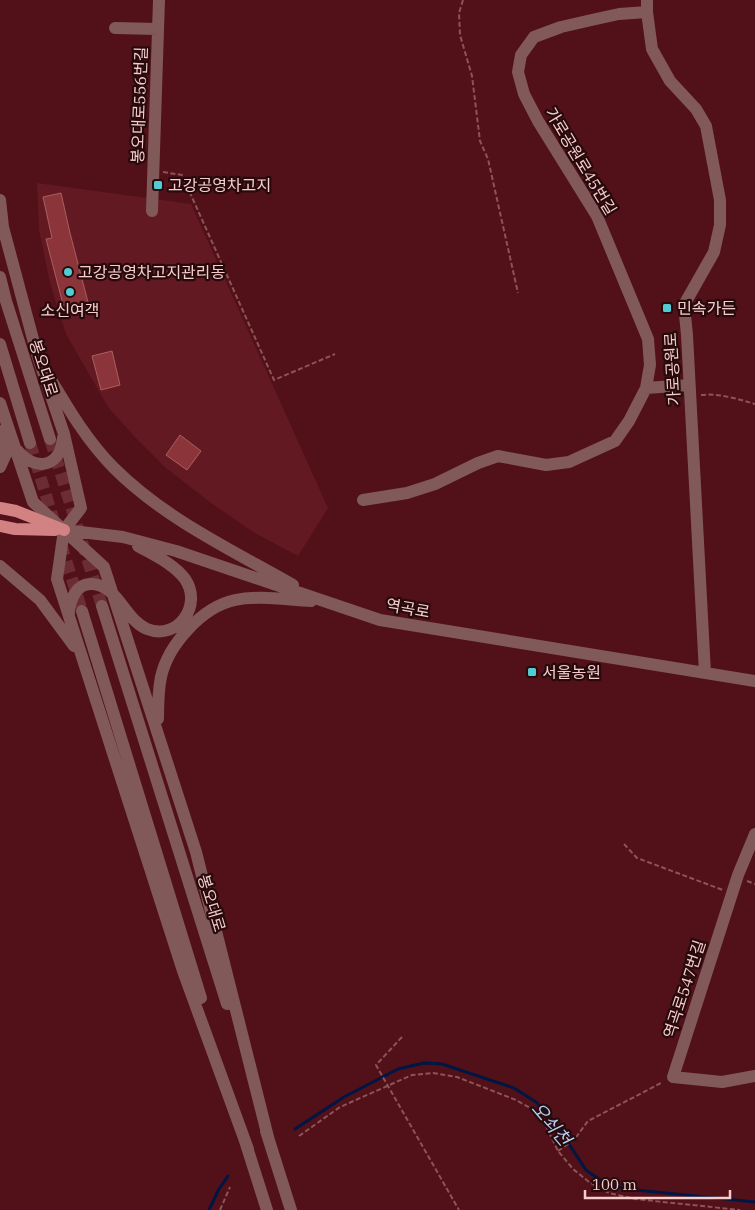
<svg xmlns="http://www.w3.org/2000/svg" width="755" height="1210" font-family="'IBM Plex Serif','Noto Sans KR',serif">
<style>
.built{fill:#621921}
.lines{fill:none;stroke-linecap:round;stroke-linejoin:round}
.stream{stroke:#001644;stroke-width:3}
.building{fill:#8b353a;stroke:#a85f60}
.minor-tunnel{stroke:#6b2c33;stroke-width:12;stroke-dasharray:12 6;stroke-linecap:butt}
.path{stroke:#8c5358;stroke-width:2;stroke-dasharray:5 2.5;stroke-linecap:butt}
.minor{stroke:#805958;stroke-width:12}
.major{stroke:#d38283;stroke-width:12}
.poi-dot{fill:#51ccd2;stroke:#260a0c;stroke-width:2}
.labels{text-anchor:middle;stroke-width:4.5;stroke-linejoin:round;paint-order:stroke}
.street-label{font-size:16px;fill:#f7cdcc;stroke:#260a0c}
.poi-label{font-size:16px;fill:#f7cdcc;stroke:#260a0c;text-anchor:start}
.water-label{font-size:18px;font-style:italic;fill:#b6cef4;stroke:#260a0c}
</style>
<rect width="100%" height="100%" fill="#521018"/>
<path class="built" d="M37,183l154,21 137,304 -30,48 -45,-24 -42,-29 -45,-35 -33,-33 -25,-28 -42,-73 -16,-51 -11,-53z"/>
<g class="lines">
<path class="stream" d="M295,1129l49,-32 54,-28 26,-6 18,1 72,24 22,14 17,18 33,50 20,14 20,5 129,13
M209,1210l10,-21 9,-13"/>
</g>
<path class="building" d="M61,193l9,40 19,73 -24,6 -19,-73 6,-1 -9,-41z
M112,351l8,34 -19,5 -9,-34z
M180,435l21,16 -14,19 -21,-15z"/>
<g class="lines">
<path class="minor-tunnel" d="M50,439l52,167
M30,443l25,82
M61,544l21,67"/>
<path class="path" d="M463,0l-4,13 1,22 12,41 8,65 8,18 30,134
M163,172l19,3 92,205 61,-26
M701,395c18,-2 37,4 54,9
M624,844l13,14 86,32
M747,881l8,3
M402,1037l-26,28 83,145
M299,1136l41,-29 72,-32 21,-2 24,4 59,23 16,9 12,13 14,29 15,18 16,13 20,11 26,6 105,11
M558,1151l16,-11 14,-19 75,-39
M220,1210l10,-23"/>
<path class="minor" d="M647,0v12l5,37 18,32 26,28 10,17 14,74v25l-6,27 -30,53 3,30 18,338
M115,28l43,1
M0,200l3,27 34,127 27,80 17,74 -17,22 -7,49 126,392 65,178
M152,211l7,-211
M0,277l6,24 44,138
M0,344l30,99
M50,378c19,32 38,64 64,90 51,51 118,82 179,117
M646,388l43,-3
M0,403l33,99 71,65 92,285 72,285
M17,450c18,22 43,18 46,-12
M0,467l6,-13 -2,-24
M363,500l44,-7 28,-9 43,-21 20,-7 48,9 23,-3 46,-21 14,-20 17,-33 4,-23 -2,-26 -51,-123 -59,-95 -14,-27 -6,-22 3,-17 13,-18 27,-10 35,-8 23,-5 28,-2
M64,530l59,7 53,14 204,69 375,61
M0,566l40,34 34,46
M102,606l125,398
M82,611l119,387
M69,613c1,-13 7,-30 23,-29 26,1 33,36 55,45 31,12 56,-24 38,-50 -11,-15 -31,-24 -47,-33
M158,719c0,-14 0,-28 3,-42 7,-32 41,-70 74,-77 24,-5 52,0 76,1
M755,834l-17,41 -65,202 49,5 33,-6
M266,1131l25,79
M245,1141l22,69"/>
<path class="major" d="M0,508l16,3 48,19
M0,526l15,3 40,1"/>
</g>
<g class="poi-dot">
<rect x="153" y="180" width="10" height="10" rx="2.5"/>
<circle cx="68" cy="272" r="5"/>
<circle cx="70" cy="292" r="5"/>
<rect x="662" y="303" width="10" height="10" rx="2.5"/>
<rect x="527" y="667" width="10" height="10" rx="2.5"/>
</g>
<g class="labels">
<g class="street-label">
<text transform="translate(139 105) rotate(-88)" y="6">봉오대로556번길</text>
<text transform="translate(581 161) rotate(59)" y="6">가로공원로45번길</text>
<text transform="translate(44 368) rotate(72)" y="6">봉오대로</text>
<text transform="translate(672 369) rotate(-93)" y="6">가로공원로</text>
<text transform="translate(408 608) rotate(10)" y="6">역곡로</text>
<text transform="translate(212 903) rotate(73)" y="6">봉오대로</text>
<text transform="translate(684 989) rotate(-72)" y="6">역곡로547번길</text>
</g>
<g class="poi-label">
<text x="168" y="191">고강공영차고지</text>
<text x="78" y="278">고강공영차고지관리동</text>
<text x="677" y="314">민속가든</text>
<text x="70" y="316" text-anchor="middle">소신여객</text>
<text x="542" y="678">서울농원</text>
</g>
<g class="water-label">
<text transform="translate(551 1124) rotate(50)" y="6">오쇠천</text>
</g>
</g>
<path d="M585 1190v8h145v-8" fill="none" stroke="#f7cdcc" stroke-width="2.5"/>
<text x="592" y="1190" font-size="15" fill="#f7cdcc" stroke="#260a0c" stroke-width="4" paint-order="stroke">100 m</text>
</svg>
